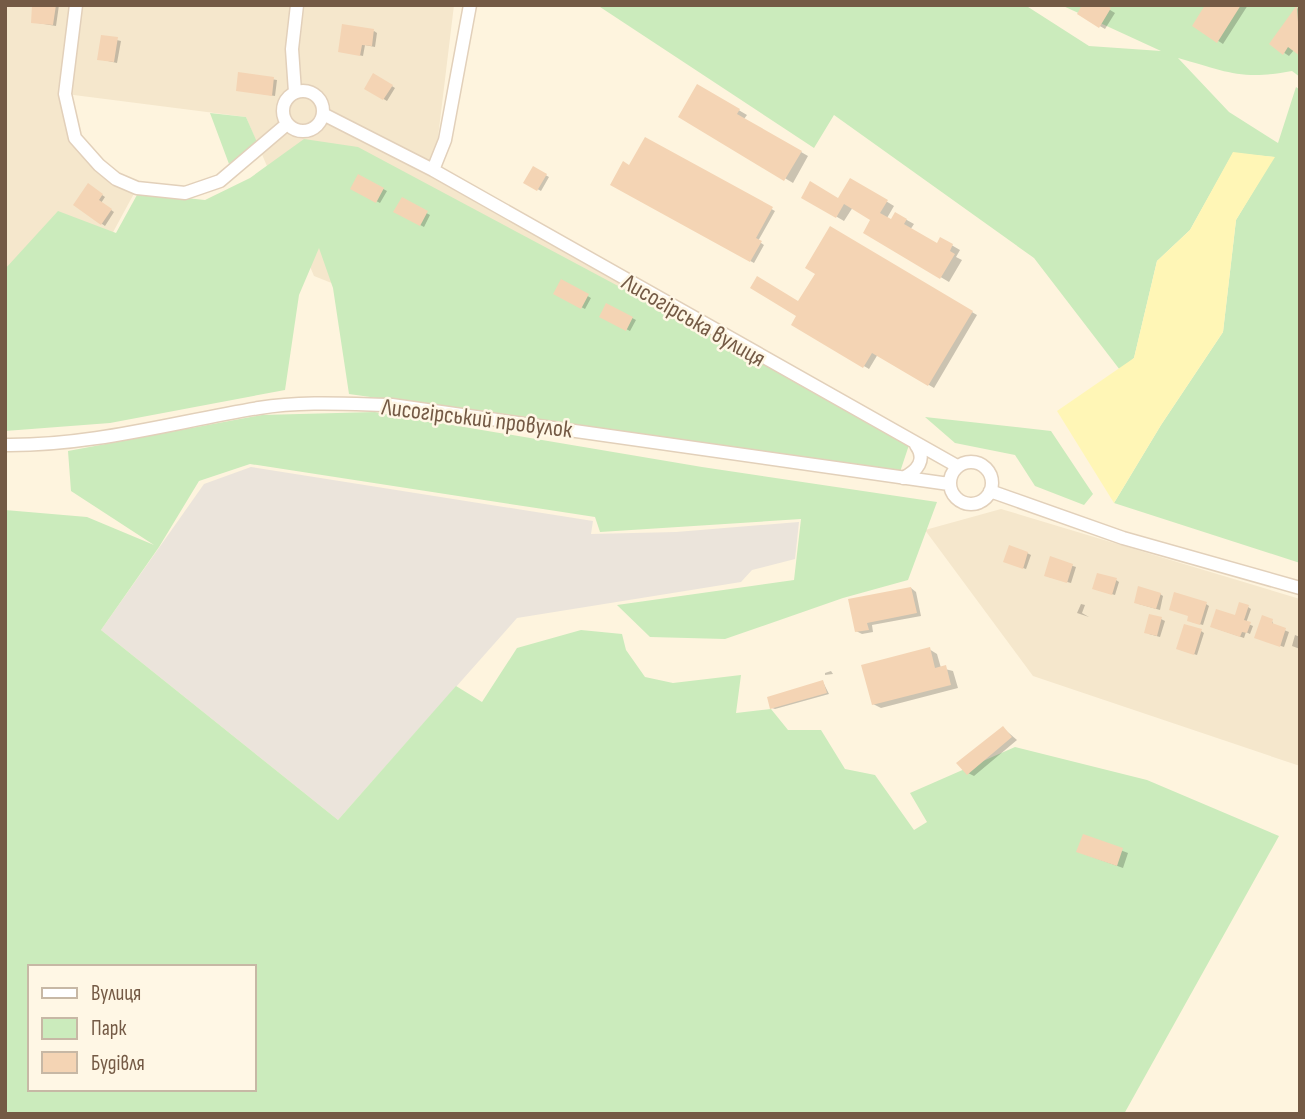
<svg xmlns="http://www.w3.org/2000/svg" width="1305" height="1119" font-family="'Sofia Sans Condensed',sans-serif">
<style>
.residential{fill:#f5e7cc}
.industrial{fill:#ebe4db}
.green{fill:#cbebbc;fill-rule:evenodd}
.sand{fill:#fff6b6}
.shadow{fill:#0003}
.building{fill:#f4d4b4}
.lines{fill:none;stroke-linecap:round;stroke-linejoin:round}
.street-casing{stroke:#e2d0ba;stroke-width:15}
.street{stroke:#fff;stroke-width:12}
.labels{text-anchor:middle;stroke-width:5;stroke-linejoin:round;paint-order:stroke}
.street-label{font-size:24px;fill:#745a45;stroke:#fff7e5}
</style>
<rect width="100%" height="100%" fill="#fef4de"/>
<path class="residential" d="M5,5h449l-20,165 237,137 -54,90 -303,-121 -68,-159 -180,-23 9,44 62,50 -70,129 -62,-23z
M1001,509l299,90v167l-267,-90 -108,-146z"/>
<path class="industrial" d="M251,467l342,54 -2,13 85,-2 123,-10 -4,37 -43,11 -11,12 -224,36 -179,202 -237,-190 103,-146z"/>
<path class="green" d="M597,5h428l64,41 72,5 -100,-46h239v72l-8,-6c-51,10 -67,0 -114,-13l51,54 49,31 18,-56 4,3v473l-186,-60 47,-78 62,-93 13,-112 38,-63 -41,-4 -43,77 -33,31 -23,97 -14,12 -86,-112 -200,-143 -20,33z
M210,113l36,4 11,25 -28,22z
M304,139l54,8 552,295 -10,30 -551,-78 -16,-106 -14,-40 -20,47 -14,95 -175,33 -105,8v-162l53,-58 58,22 22,-40 67,7 45,-22z
M375,412l327,55 235,35 -29,78 -65,18 -118,41 -75,-2 -33,-32 177,-25 7,-61 -201,13 -5,-15 -345,-53 -51,17 -40,66 -58,83 237,190 118,-134 26,16 35,-54 64,-18 41,4 4,16 19,27 28,6 68,-8 -5,38 35,-4 17,21h33l24,39 30,6 39,55 13,-8 -17,-29 105,-46 132,33 132,56 -155,278h-1119v-604l82,7 67,28 -83,-54 -3,-40 194,-36zM30,967h224v122h-224z
M925,417l126,14 42,63 -9,11 -49,-19 -20,-31 -60,-12z"/>
<path class="sand" d="M1233,152l42,5 -39,63 -13,112 -62,93 -47,78 -57,-92 77,-53 23,-97 33,-31z"/>
<path class="shadow" d="M34,5h25l-3,21 -24,-4z
M1102,5l13,8 -10,16 -26,-15z
M1207,5h41l-25,39 -29,-19z
M1300,5v49l-6,-4 -5,6 -18,-12z
M374,31l3,2 -2,14 -10,-2 -2,11 -23,-5z
M103,37l18,4 -4,22 -18,-4z
M240,74l37,6 -2,16 -37,-6z
M374,75l21,13 -8,13 -21,-13z
M698,86l49,29 -3,4 64,37 -15,27 -113,-67z
M646,139l129,72 -17,30 6,4 -10,18 -142,-79 18,-17z
M533,168l16,9 -8,14 -16,-9z
M359,176l28,15 -7,12 -28,-15z
M851,180l43,26 -7,12 5,3 4,-7 18,10 -4,6 27,15 4,-6 19,11 -4,7 6,3 -13,22 -84,-50 8,-13 -20,-12 -9,14 -41,-24 36,3z
M89,186l16,11 -4,6 13,9 -9,14 -30,-21z
M402,200l28,15 -6,12 -28,-15z
M831,228l146,87 -43,73 -56,-34 -9,15 -76,-45 5,-9 1,-11 18,-31z
M561,281l30,17 -6,11 -30,-16z
M607,305l29,15 -6,11 -29,-15z
M1027,553l4,2 -5,14 -17,-6z
M1051,559l25,8 -5,16 -22,-6z
M1116,580l3,2 -4,13 -17,-5z
M911,588l5,4 5,24 -49,9 1,7 -11,2 -6,-3z
M1160,594l3,2 -3,14 -21,-6z
M1081,604l4,1 -3,8 7,4 -12,-4z
M1206,604l3,2 -6,19 -11,-3 -2,-6z
M1248,607l3,2 -5,14 7,3 -3,8 -4,-2 -2,6 -29,-10z
M1161,619l4,2 -5,16 -11,-3z
M1272,621l2,5 15,6 -5,15 -24,-8z
M1201,631l3,2 -7,22 -16,-5z
M1295,635l5,2v12l-8,-3z
M929,649l8,5 4,14 12,3 5,17 -77,20 -8,-4z
M831,671l2,3 -8,1v-2z
M823,682l6,12 -54,15 -3,-1z
M1003,728l14,12 -43,36 -6,-3z
M1084,836l44,17 -5,15 -39,-14z"/>
<path class="building" d="M32,5h24l-3,20 -22,-2z
M1082,5h23l6,3 -12,20 -22,-14z
M1205,5h36l-24,38 -25,-17z
M1297,5l3,51 -12,-9 -5,8 -14,-11z
M342,24l32,5 -2,17 -10,-1 -2,11 -22,-4z
M101,35l17,2 -4,25 -17,-2z
M238,72l36,5 -2,19 -36,-5z
M373,73l20,12 -10,15 -19,-11z
M697,84l43,25 -3,5 65,37 -18,30 -106,-64z
M645,137l128,70 -17,31 6,3 -12,21 -140,-77 13,-24 6,4z
M533,166l14,8 -10,17 -14,-8z
M358,174l26,14 -8,15 -26,-14z
M850,178l38,22 -8,13 11,6 4,-7 12,7 -3,5 33,19 3,-6 13,7 -3,7 5,3 -15,25 -77,-46 7,-13 -26,-16 -8,14 -35,-20 9,-17 28,17z
M88,183l15,11 -4,6 13,9 -11,16 -28,-20z
M402,197l26,14 -8,15 -27,-14z
M830,226l143,85 -45,75 -56,-33 -9,15 -72,-43 5,-9 -46,-28 7,-12 41,25 17,-27 -10,-6z
M561,279l28,15 -8,15 -28,-15z
M606,303l27,14 -7,14 -27,-14z
M1009,545l19,7 -5,17 -20,-7z
M1050,556l23,8 -6,19 -23,-7z
M1097,573l20,5 -5,17 -20,-6z
M1138,586l23,7 -5,16 -22,-6z
M911,587l6,26 -50,10 2,7 -14,2 -7,-33z
M1174,592l33,10 -7,23 -13,-4 1,-5 -19,-6z
M1239,602l10,3 -5,15 7,2 -4,11 -5,-1 -2,5 -30,-10 6,-18 19,6z
M1149,614l13,3 -5,19 -13,-3z
M1262,615l11,4 -1,4 14,5 -6,19 -26,-9z
M1184,624l18,5 -8,26 -18,-6z
M930,647l5,21 11,-3 5,20 -79,20 -11,-40z
M823,680l4,13 -57,16 -3,-12z
M1003,726l9,11 -45,38 -11,-12z
M1083,834l40,14 -6,18 -41,-14z"/>
<g class="lines">
<defs>
<path id="street" d="M76,5l-11,89 10,44 24,27 17,14 21,9 48,5 35,-12 67,-57
M283 111a20 20 0 1 1 40 0a20 20 0 1 1-40 0Z
M295,92l-3,-43 5,-44
M323,114l110,56 524,296
M433,170l12,-30 25,-135
M5,445c87,1 169,-23 254,-37 43,-7 89,-4 133,-3l557,79
M950 483a21 21 0 1 1 42 0a21 21 0 1 1-42 0Z
M903,478c14,-7 24,-18 13,-33
M990,491l133,47 177,50"/>
</defs>
<use href="#street" class="street-casing"/>
<use href="#street" class="street"/>
</g>
<g class="labels">
<g class="street-label">
<text transform="translate(694 320) rotate(30)" y="8">Лисогірська вулиця</text>
<text transform="translate(477 418) rotate(7)" y="8">Лисогірський провулок</text>
</g>
</g>
<rect width="1305" height="1119" fill="none" stroke="#745a45" stroke-width="14"/>
<rect x="28" y="965" width="228" height="126" fill="#fff7e5" stroke="#c7b8a5" stroke-width="2"/>
<rect x="42" y="988" width="35" height="10" fill="#ffffff" stroke="#c7b8a5" stroke-width="2"/>
<text x="91" y="1000" font-size="21" fill="#745a45">Вулиця</text>
<rect x="42" y="1018" width="35" height="21" fill="#cbebbc" stroke="#c7b8a5" stroke-width="2"/>
<text x="91" y="1035" font-size="21" fill="#745a45">Парк</text>
<rect x="42" y="1052" width="35" height="21" fill="#f4d4b4" stroke="#c7b8a5" stroke-width="2"/>
<text x="91" y="1070" font-size="21" fill="#745a45">Будівля</text>
</svg>
